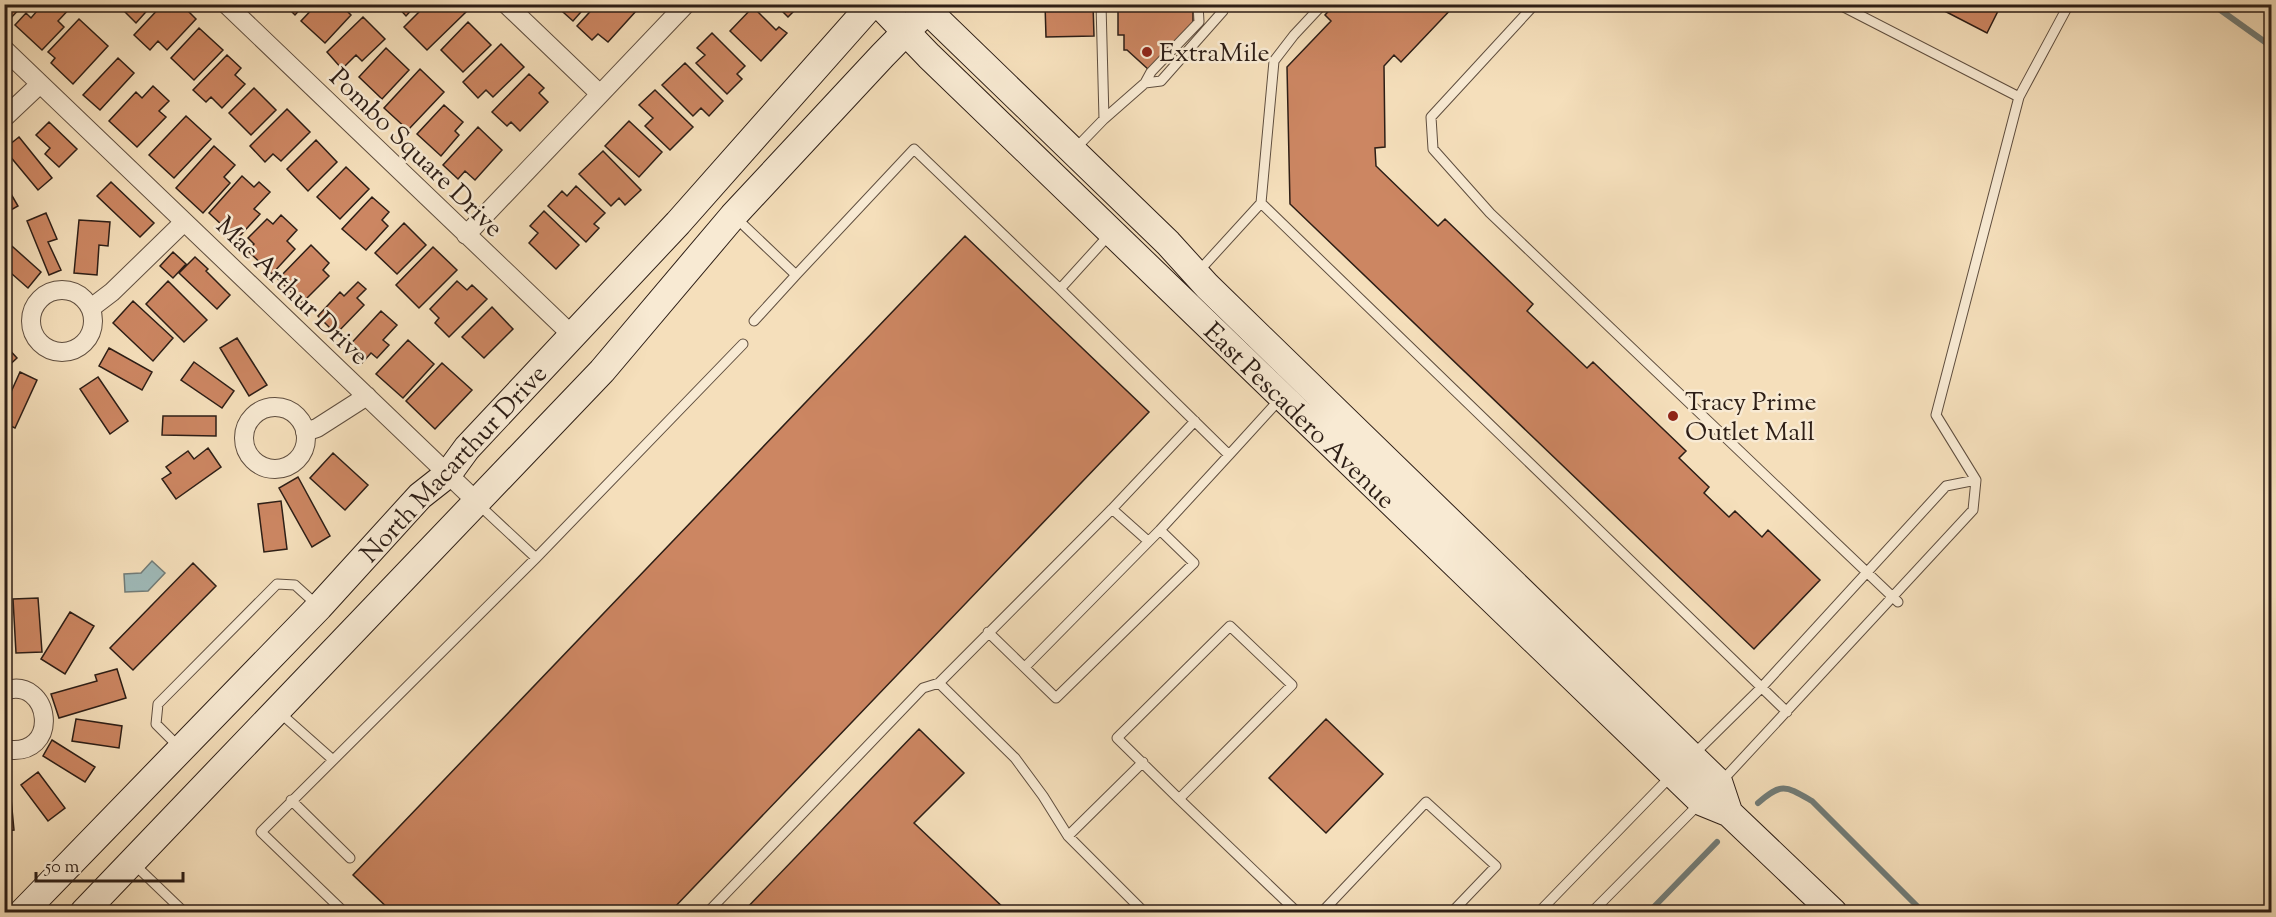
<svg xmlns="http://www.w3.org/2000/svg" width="2276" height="917" font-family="'Sorts Mill Goudy',serif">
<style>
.water{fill:#9fbab9;stroke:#717c78;stroke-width:1.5}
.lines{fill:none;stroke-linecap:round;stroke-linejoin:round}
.stream{stroke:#717c78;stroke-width:6}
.building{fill:#cc8662;stroke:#2d1e16;stroke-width:1.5}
.lane-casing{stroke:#5f4e3f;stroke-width:11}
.street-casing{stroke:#5f4e3f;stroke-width:20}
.secondary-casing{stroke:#2d1e16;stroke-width:29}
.lane{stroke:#f8ead3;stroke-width:9}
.street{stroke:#f8ead3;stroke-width:18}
.secondary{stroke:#f8ead3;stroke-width:27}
.poi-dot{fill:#8f2418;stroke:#f8ead3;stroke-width:2}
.labels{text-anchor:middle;stroke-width:5;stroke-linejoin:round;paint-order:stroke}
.poi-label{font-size:26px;fill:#2d1e16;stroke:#f8ead3;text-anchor:start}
.street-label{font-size:26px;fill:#2d1e16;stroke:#f8ead3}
</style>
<rect width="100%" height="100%" fill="#f5dfbb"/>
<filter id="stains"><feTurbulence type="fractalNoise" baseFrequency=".00333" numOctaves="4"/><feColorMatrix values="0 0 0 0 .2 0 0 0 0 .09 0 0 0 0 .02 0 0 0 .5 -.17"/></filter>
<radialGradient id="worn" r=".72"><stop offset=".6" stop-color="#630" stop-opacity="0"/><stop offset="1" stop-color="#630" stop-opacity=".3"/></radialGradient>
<path class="water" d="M152,561l13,12 -17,18 -23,1 -1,-18 17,-1z"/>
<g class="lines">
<path class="stream" d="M2212,4l60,43
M1758,803c24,-21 28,-17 54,-2l111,111
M1649,912l68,-70"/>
</g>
<path class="building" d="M4,4h20l-15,16 -5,-4z
M43,4l30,1 -15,16 6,6 -22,23 -27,-25 11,-12 5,5z
M117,4h36l-17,19z
M163,4h18l15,15 -29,31 -9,-9 -8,9 -16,-15z
M284,4h21l-10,11z
M317,4h23l11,11 -26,28 -24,-22z
M395,4h22l-11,12z
M427,4h31l8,8 -39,38 -23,-23z
M554,4h34l-15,17z
M597,4h34l6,6 -29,32 -10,-8 -6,6 -15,-14z
M775,4h26l-13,13z
M1045,4h48l1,32 -48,1z
M1118,4h75v21l-44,45 -22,-20h-3v-15h-6z
M1335,4h121l-55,58 -7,-7 -10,11 1,81 -10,1 1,18 62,60 7,-7 88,85 -6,7 60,57 6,-6 93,89 -7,7 30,29 -5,6 25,24 6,-6 27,26 6,-7 52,50 -66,69 -464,-445 -3,-137 44,-46 -6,-6z
M1931,4h65l-1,3 4,2 -12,24z
M753,7l23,23 3,-3 8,6 -26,28 -31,-30z
M363,17l22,22 -23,22 -6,-6 -14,14 -15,-17z
M79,19l29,27 -35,38 -22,-21 4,-5 -7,-6z
M468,22l23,23 -28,27 -22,-22z
M199,28l24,22 -29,30 -23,-22z
M712,33l33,33 -8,8 5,5 -15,15 -31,-31 9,-8 -8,-7z
M501,44l23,23 -31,30 -7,-7 -8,8 -15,-16z
M386,48l23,22 -27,29 -23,-22z
M227,55l14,13 -6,7 10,9 -23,24 -11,-11 -5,5 -13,-12z
M118,58l16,15 -34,37 -17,-15z
M685,63l38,38 -14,15 -8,-8 -8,8 -31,-31z
M420,69l24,23 -36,38 -24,-22z
M529,74l15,14 -5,5 9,9 -28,29 -9,-9 -4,4 -15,-14z
M153,86l16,15 -10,10 7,6 -29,30 -28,-26 27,-29 6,6z
M254,88l22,22 -25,25 -22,-22z
M655,90l38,37 -23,23 -25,-24 8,-8 -14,-13z
M444,105l19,17 -8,9 4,4 -18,21 -24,-22z
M287,109l23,23 -29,29 -8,-7 -8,8 -15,-16z
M186,116l25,23 -37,39 -25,-23z
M629,121l33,31 -23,25 -34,-31z
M49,122l28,27 -18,18 -14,-13 5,-6 -14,-13z
M478,127l24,23 -27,30 -10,-9 -7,8 -15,-14z
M19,137l33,41 -14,12 -34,-41z
M316,140l21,22 -29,29 -21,-22z
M214,146l21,19 -11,12 6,6 -27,30 -27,-25z
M603,151l38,39 -16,15 -6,-7 -8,8 -32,-32z
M346,167l23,22 -29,30 -23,-22z
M242,176l12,11 5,-5 11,10 -16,17 6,5 -23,25 -28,-26z
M4,182l14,24 -14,8z
M111,182l43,41 -14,14 -43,-41z
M576,186l29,27 -11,11 5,4 -13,14 -38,-36 14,-15 5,5z
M372,197l17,15 -7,8 6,6 -22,24 -24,-21z
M544,211l35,34 -23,24 -27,-26 9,-10 -8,-7z
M46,213l11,26 -9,3 13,28 -12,5 -22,-54z
M281,215l16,15 -10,11 8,8 -23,25 -24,-23 6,-7 -6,-6 19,-19 6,5z
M79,220l31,2 -2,24 -9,-1 -2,30 -23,-2z
M404,223l22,22 -29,29 -22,-21z
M965,236l184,176 -479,500h-278l-39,-37z
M4,239l37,33 -13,16 -24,-21z
M311,245l18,18 -6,7 6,6 -27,27 -24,-24z
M433,247l24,23 -38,38 -23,-23z
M173,252l13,12 -13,14 -13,-12z
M195,257l13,12 -2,2 24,24 -13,14 -38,-36z
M168,281l39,39 -23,22 -38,-38z
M457,281l10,9 5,-5 15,14 -38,38 -14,-14 4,-5 -9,-9z
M358,282l8,7 -9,9 7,7 -28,29 -18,-18 22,-24 4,4z
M133,301l40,37 -20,23 -40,-38z
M492,307l21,22 -29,29 -22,-21z
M381,311l16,14 -14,15 6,5 -12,13 -6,-5 -9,10 -16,-14z
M237,338l30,47 -18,11 -29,-48z
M408,340l26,24 -31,34 -27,-24z
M4,344l13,14 -13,12z
M109,348l43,24 -10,18 -43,-24z
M194,362l40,29 -12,17 -41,-28z
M442,363l30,27 -37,39 -29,-28z
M20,372l17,8 -22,48 -11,-5v-34l7,3z
M98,377l30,44 -18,13 -30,-45z
M163,416h53v20l-54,-1z
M208,448l13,19 -45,32 -14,-20 9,-6 -5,-6 22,-16 6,8z
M333,453l35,32 -23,25 -35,-32z
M298,477l32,59 -18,11 -33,-59z
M281,501l6,48 -23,3 -6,-48z
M193,563l23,23 -83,84 -23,-22z
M38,598l4,54 -26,1 -3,-54z
M70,612l24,14 -29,48 -24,-15z
M117,669l9,29 -67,20 -8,-24 46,-13 -2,-6z
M76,719l46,7 -3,22 -47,-7z
M1326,719l57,55 -57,59 -57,-55z
M919,729l45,44 -50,50 94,89h-265z
M52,740l43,27 -10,15 -42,-26z
M4,767h4l6,63 -10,1z
M38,772l27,36 -17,13 -27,-36z"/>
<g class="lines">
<defs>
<path id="lane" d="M1535,4l-104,113 2,32 57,64 408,389
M1838,4l181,93
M1145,83l6,-11 48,-50 -1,-18
M1104,119l41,-36 16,-2 62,-70 2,-7
M1074,150l30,-31 -3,-115
M1261,203l526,509
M735,217l61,58 -42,46
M1198,272l63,-69 13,-142 20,-26 29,-31
M796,275l118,-126 146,140 49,-54
M1060,289l169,166 51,-56
M478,504l58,54
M1112,509l36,32
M988,632l68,66 138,-135 -34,-33
M1025,667l135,-137 69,-75
M939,683l76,75 28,38 25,40 76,76
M279,712l53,47
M180,748l-24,-24 2,-20 119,-120 18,1 22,20
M1693,755l68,-67 185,-202 30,-6
M1720,783l253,-273 3,-30 -40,-65 83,-318 50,-93
M1179,799l-62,-61 113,-112 62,59 -113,114 118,113
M291,800l59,58
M1068,836l75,-74
M134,864l50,48
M344,912l-83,-80 275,-274 207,-214
M708,912l215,-224 16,-5 173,-174 83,-88
M1322,912l104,-110 70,64 -44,46
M1539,912l133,-137
M1592,912l108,-109"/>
<path id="street" d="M226,4l347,332
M506,4l94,90
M4,49l473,453
M4,118l36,-34
M466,235l220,-231
M31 321a31 31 0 1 1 62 0a31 31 0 1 1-62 0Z
M91,308l21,-16 72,-70
M244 438a31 31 0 1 1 62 0a31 31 0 1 1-62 0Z
M305,432l12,-4 50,-32
M4,691c47,-17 59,69 0,58"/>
<path id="secondary" d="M879,4l50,52 773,746 27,11 104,99
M921,4l247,239 39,43 512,497 10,30
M23,912l296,-305 101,-111 28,-22 19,-26 211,-225 194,-219
M84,912l518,-541 131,-155 150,-161 50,-51"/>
</defs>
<use href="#lane" class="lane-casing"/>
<use href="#street" class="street-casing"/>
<use href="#secondary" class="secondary-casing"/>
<use href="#lane" class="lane"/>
<use href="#street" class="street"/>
<use href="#secondary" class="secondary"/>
</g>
<g class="poi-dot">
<circle cx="1147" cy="52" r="6"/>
<circle cx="1673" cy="416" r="6"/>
</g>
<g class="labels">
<g class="poi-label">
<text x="1159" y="61">ExtraMile</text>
<text x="1685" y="410">Tracy Prime<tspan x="1685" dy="30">Outlet Mall</tspan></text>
</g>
<g class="street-label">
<text transform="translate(417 152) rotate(44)" y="9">Pombo Square Drive</text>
<text transform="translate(293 290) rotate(44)" y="9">Mac Arthur Drive</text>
<text transform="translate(1300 415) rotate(44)" y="9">East Pescadero Avenue</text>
<text transform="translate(453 463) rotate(-47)" y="9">North Macarthur Drive</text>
</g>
</g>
<rect width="2276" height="917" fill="none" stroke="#f5dfbb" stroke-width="24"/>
<rect x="6" y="6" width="2264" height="905" fill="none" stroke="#2d1e16" stroke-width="3"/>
<rect x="12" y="12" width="2252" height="893" fill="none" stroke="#2d1e16" stroke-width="1.5"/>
<path d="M36 872v9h147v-9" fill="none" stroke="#2d1e16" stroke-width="3"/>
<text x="45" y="872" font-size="18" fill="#2d1e16" stroke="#f8ead3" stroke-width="4.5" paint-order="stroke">50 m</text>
<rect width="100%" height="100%" filter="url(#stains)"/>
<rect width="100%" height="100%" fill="url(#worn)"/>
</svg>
